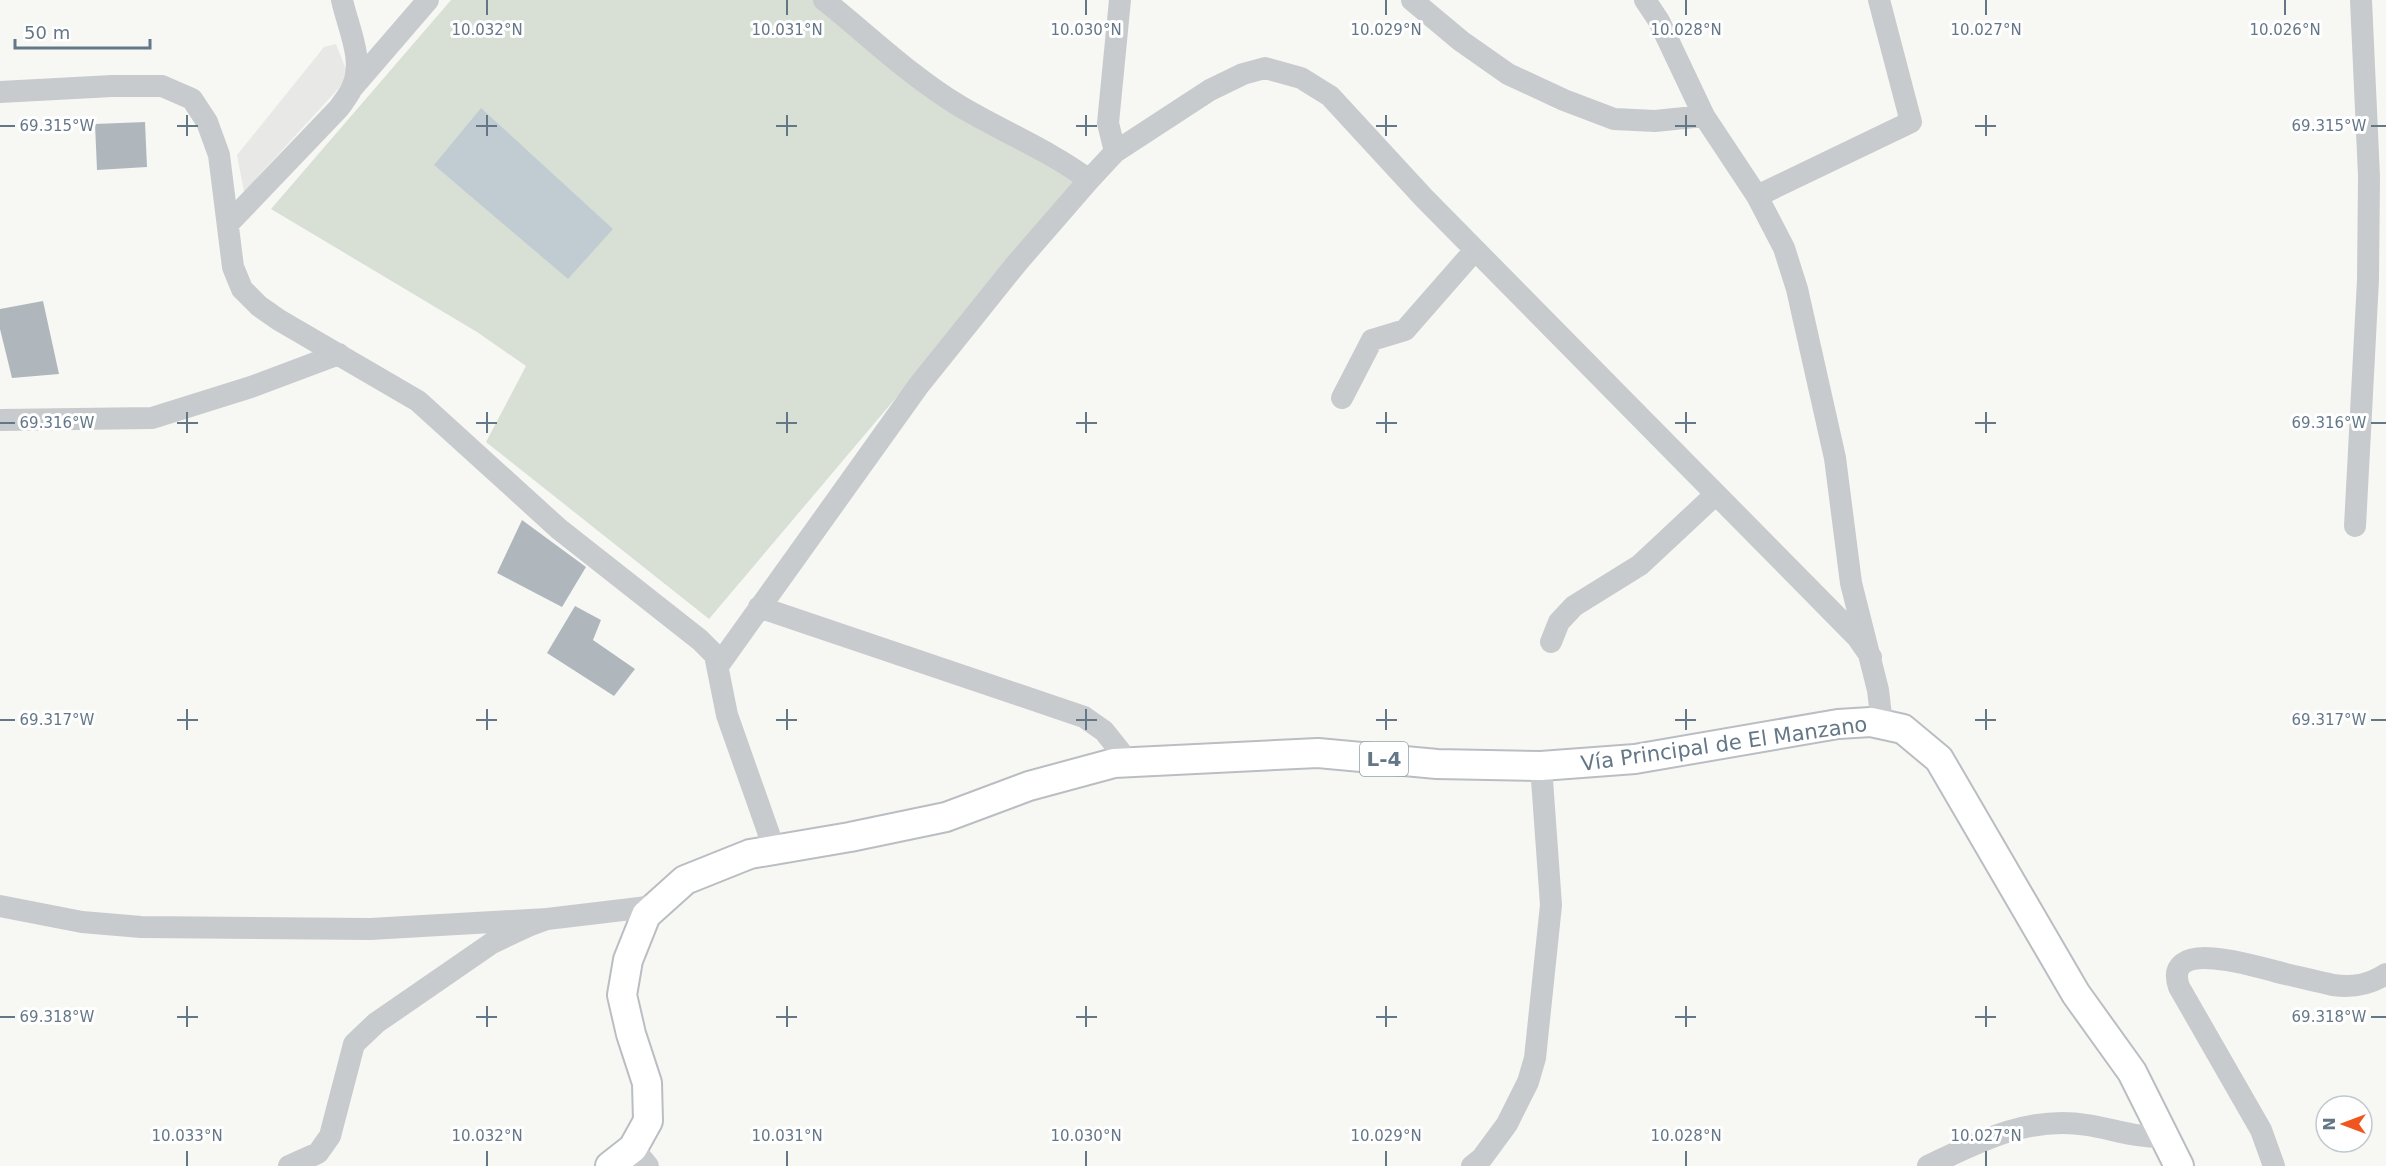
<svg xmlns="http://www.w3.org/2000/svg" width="2386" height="1166" font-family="'DejaVu Sans',sans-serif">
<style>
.built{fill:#e8e9e7}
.green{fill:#d8e0d5}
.water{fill:#c1ccd2}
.building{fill:#afb7bd}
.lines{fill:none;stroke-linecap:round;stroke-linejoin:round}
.major-casing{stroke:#babec2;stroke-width:32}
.minor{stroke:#c7cbce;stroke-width:22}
.major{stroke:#fff;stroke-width:28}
.ticks{fill:none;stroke:#647787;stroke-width:2}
.labels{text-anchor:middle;stroke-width:6;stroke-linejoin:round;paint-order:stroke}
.shield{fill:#fff;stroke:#92a0ab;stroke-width:1.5}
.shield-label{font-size:20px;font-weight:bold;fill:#647787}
.street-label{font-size:21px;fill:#647787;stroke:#fff}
.ticks-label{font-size:15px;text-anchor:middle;fill:#647787;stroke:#fff;stroke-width:6;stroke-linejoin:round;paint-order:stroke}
</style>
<rect width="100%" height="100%" fill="#f7f8f4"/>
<path class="built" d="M336,44l13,33 -105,115 -7,-37 87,-108z"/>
<path class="green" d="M451,0h365l273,186 -85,84 -295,349 -223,-177 40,-76 -49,-34 -206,-123z"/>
<path class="water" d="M481,108l132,121 -45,50 -134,-114z"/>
<path class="building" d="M145,122l2,45 -50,3 -2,-46z
M43,301l16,73 -47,4 -12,-49v-20z
M522,520l64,47 -24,40 -65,-34z
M575,606l26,14 -8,20 42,29 -21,27 -67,-43z"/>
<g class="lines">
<defs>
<path id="major" d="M610,1166l23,-18 15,-27 -1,-38 -16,-49 -9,-39 6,-35 18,-45 39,-35 65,-26 100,-17 96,-20 83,-31 85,-23 204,-10 119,11 104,2 94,-7 203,-35 33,-2 32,7 36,30 137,235 56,78 47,94"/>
</defs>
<use href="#major" class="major-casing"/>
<path class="minor" d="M824,0c44,35 86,76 134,105 43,26 91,45 131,75
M1412,0l49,41 47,33 56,26 50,19 41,2 49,-5
M1645,0l14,21 45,95 53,80 27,52 13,41 38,169 16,125 27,107 4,34
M353,87l75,-87
M0,92l112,-6h50l30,13 15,23 12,33 14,112 9,22 17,17 20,14 139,81 141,128 141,111 15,15 12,60 42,119 -2,16 -15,3
M1115,152l-7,-29 12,-123
M1757,196l154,-74 -32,-122
M229,223l110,-115c4,-6 10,-13 13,-20 13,-28 -4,-60 -10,-88
M1342,398l30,-58 33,-10 70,-80
M0,420l152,-2 99,-31 88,-33
M2355,526l13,-246 1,-104 -8,-176
M759,607l325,110 20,14 16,20 -6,12
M1551,642l8,-20 15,-16 66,-41 76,-71
M718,666l201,-281 98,-122 72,-83 26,-28 95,-62 33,-16 22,-6 36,10 29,18 94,102 433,439 14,20
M0,906l82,16 59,5 229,2 177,-10
M633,1148l15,18
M289,1166l29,-13 12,-17 24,-92 22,-21 116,-80 36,-17 19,-7 109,-13
M1472,1166l10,-8 25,-34 21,-42 7,-24 16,-153 -10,-139
M1928,1166c50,-24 101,-51 159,-41 26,4 50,13 77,12
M2274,1166l-13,-36 -82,-143c-17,-50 76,-21 95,-16 19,5 39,9 59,14 20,3 36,0 53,-11"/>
<use href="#major" class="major"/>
</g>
<path class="ticks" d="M487,0v15M787,0v15M1086,0v15M1386,0v15M1686,0v15M1986,0v15M2285,0v15M187,115v21M487,115v21M787,115v21M1086,115v21M1386,115v21M1686,115v21M1986,115v21M0,126h15M177,126h21M476,126h21M776,126h21M1076,126h21M1376,126h21M1675,126h21M1975,126h21M2371,126h15M187,412v21M487,412v21M787,412v21M1086,412v21M1386,412v21M1686,412v21M1986,412v21M0,423h15M177,423h21M476,423h21M776,423h21M1076,423h21M1376,423h21M1675,423h21M1975,423h21M2371,423h15M187,709v21M487,709v21M787,709v21M1086,709v21M1386,709v21M1686,709v21M1986,709v21M0,720h15M177,720h21M476,720h21M776,720h21M1076,720h21M1376,720h21M1675,720h21M1975,720h21M2371,720h15M187,1006v21M487,1006v21M787,1006v21M1086,1006v21M1386,1006v21M1686,1006v21M1986,1006v21M0,1017h15M177,1017h21M476,1017h21M776,1017h21M1076,1017h21M1376,1017h21M1675,1017h21M1975,1017h21M2371,1017h15M187,1151v15M487,1151v15M787,1151v15M1086,1151v15M1386,1151v15M1686,1151v15M1986,1151v15"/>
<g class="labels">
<rect class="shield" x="1360" y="742" width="48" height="34" rx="4.5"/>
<g class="shield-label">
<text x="1384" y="766">L-4</text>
</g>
<g class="street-label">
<text transform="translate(1724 744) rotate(-8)" y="7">Vía Principal de El Manzano</text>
</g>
</g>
<g class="ticks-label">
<text x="487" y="35">10.032°N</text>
<text x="787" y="35">10.031°N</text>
<text x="1086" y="35">10.030°N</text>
<text x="1386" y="35">10.029°N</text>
<text x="1686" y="35">10.028°N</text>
<text x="1986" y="35">10.027°N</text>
<text x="2285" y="35">10.026°N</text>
<text x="2329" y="131">69.315°W</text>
<text x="57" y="131">69.315°W</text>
<text x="2329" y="428">69.316°W</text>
<text x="57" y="428">69.316°W</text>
<text x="2329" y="725">69.317°W</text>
<text x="57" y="725">69.317°W</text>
<text x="2329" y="1022">69.318°W</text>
<text x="57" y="1022">69.318°W</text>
<text x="187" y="1141">10.033°N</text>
<text x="487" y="1141">10.032°N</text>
<text x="787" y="1141">10.031°N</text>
<text x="1086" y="1141">10.030°N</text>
<text x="1386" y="1141">10.029°N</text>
<text x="1686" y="1141">10.028°N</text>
<text x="1986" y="1141">10.027°N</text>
</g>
<g transform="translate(2344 1124) rotate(270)"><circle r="28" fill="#ffffff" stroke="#c1c9cf" stroke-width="1.5"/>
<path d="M0-4.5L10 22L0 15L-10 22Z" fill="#ef551d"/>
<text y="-9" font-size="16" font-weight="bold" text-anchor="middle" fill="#647787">N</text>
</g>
<path d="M15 39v9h135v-9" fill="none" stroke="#647787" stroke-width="3"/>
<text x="24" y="39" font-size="18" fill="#647787" stroke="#ffffff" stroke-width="4.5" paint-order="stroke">50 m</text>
</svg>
